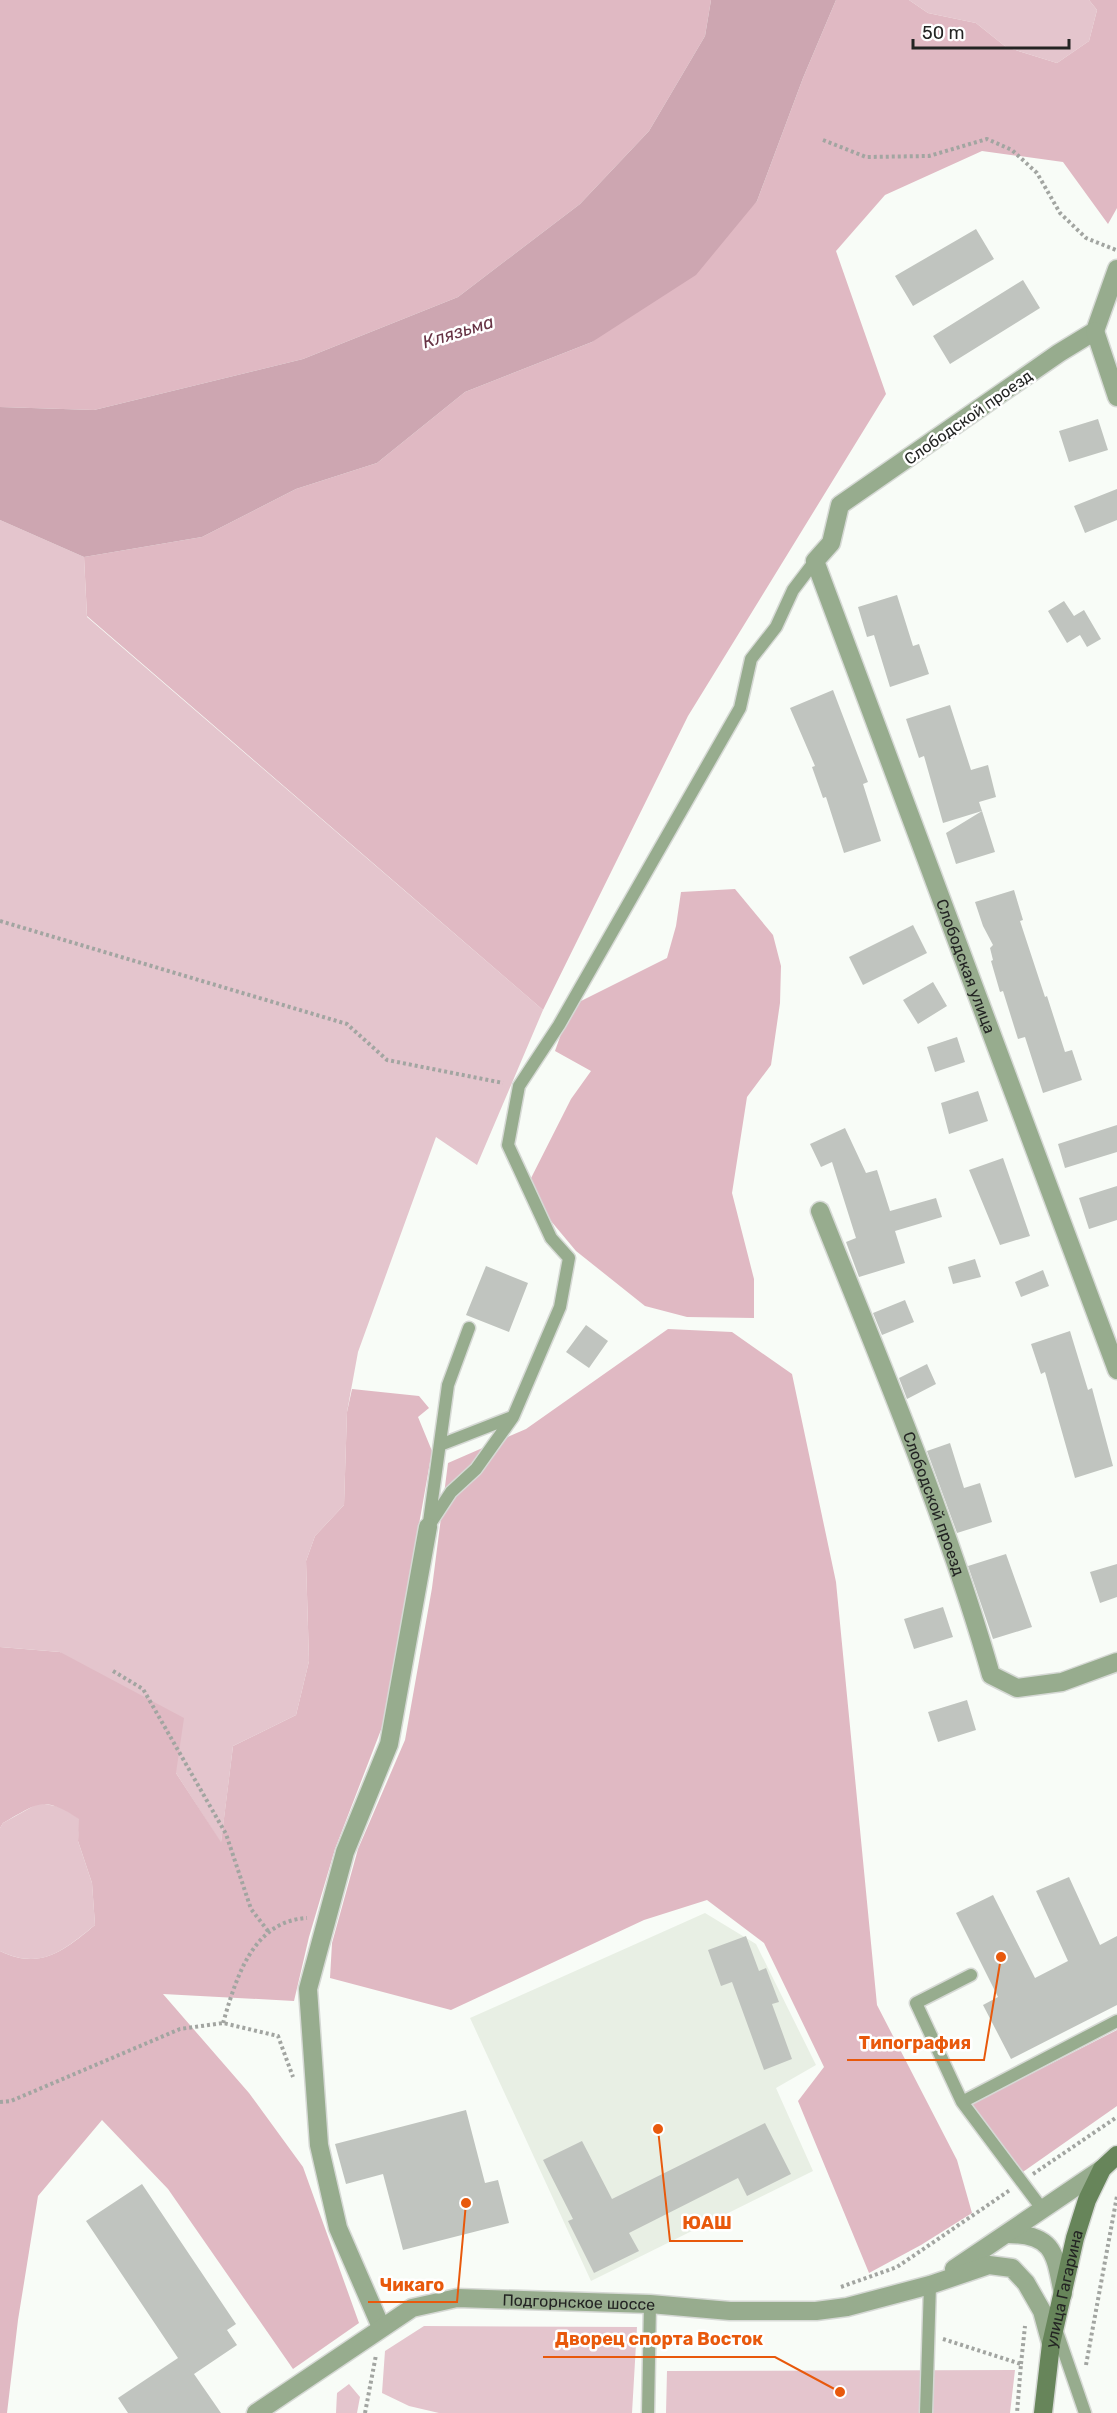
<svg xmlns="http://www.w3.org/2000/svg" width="1117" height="2413" font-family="Rubik,sans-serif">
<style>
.built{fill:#e8efe4}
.green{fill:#e4c5cd}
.forest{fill:#e0b9c3}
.water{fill:#cda6b1}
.building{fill:#c0c4bf}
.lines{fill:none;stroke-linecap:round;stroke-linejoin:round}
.lane-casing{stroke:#d6d9d5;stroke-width:15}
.street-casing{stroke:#d6d9d5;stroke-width:21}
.secondary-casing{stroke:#d6d9d5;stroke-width:21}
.path{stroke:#a2a5a1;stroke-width:4;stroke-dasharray:3 3;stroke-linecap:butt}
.lane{stroke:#97ac8e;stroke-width:12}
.street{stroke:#97ac8e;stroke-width:18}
.secondary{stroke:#67855a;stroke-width:18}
.labels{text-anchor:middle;stroke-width:5;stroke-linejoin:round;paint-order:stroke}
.street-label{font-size:16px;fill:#232423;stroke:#fff}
.water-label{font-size:18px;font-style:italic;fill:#673344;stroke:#fff}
.leader{fill:none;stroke:#e8590c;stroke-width:2}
.callout-dot{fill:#e8590c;stroke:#fff;stroke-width:2}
.callout-label{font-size:18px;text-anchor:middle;font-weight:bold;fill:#e8590c;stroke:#fff;stroke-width:5;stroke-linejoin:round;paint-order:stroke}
</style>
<rect width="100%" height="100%" fill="#f8fcf7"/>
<path class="built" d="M705,1913l51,31 60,121 -40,23 37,83 -222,110 -121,-263z"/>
<path class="green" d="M909,0h180l8,10 -8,31 -32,22 -51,-16 -30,-24 -48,-10z
M0,520l84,37 3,60 456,393 -66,155 -41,-28 -78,215 -11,60 -3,93 -29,31 -9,25 3,100 -13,54 -63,31 -12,97 -45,-70 -116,-121 -60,-5z
M39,1803l22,4 19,12 -2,22 14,42 3,42c-31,25 -54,46 -95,26v-123l3,-5z
M424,2326l213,1 -5,86h-193l-30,-7 -27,-13 3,-42z
M1015,2370l-5,43h-344l1,-42z
M349,2384l11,13 -3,16h-21l1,-20z"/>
<path class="forest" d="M0,0h711l-6,36 -56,95 -69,73 -122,93 -155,62 -209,51 -94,-3z
M836,0h73l19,13 48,10 30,24 51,16 32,-22 8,-31 -8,-10h28v208l-9,16 -45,-62 -81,-11 -97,44 -49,56 50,143 -198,322 -145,294 -456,-394 -3,-59 118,-20 94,-48 81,-26 88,-71 127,-50 165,-141 46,-123z
M735,889l38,46 8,31 -1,37 -9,62 -24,32 -15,96 22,86v39l-67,-1 -42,-11 -69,-55 -51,-61 46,-91 20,-28 -36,-20 16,-45 96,-48 9,-32 5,-34z
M668,1329l64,3 60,42 44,208 41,423 80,155 15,53 -51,32 -52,28 -71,-172 26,-34 -60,-124 -57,-43 -63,20 -193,90 -121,-32 2,-35 26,-94 47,-109 27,-152 16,-125 78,-34z
M352,1389l67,7 10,12 -11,9 14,34 -48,271 -49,127 -26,88 -15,64 -131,-7 86,99 54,74 56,156 -66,46 -125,-180 -66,-69 -64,76 -20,124 -11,93h-7v-462c40,20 65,-1 95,-26l-3,-42 -14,-42 1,-22c-36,-24 -41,-16 -76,4l-3,5v-181l60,5 124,66 -8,55 45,69 12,-96 63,-31 13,-54 -3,-100 9,-25 29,-31 3,-93z
M1117,2030v76l-97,68 -50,-69z"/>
<path class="water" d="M711,0h125l-33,78 -46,123 -61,74 -104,67 -127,50 -88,71 -81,26 -94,48 -118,20 -84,-37v-113l94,3 209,-51 155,-62 122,-93 69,-73 56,-95z"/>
<path class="building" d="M976,229l18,30 -81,47 -18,-30z
M1023,280l17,28 -90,56 -17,-28z
M1098,419l10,31 -39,12 -10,-31z
M1117,489v31l-32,13 -11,-27z
M897,595l16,51 6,-2 10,30 -39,13 -16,-52 -7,2 -9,-30z
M1064,601l10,15 10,-6 17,29 -14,8 -7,-12 -13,8 -19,-32z
M833,690l35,92 -5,2 18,57 -37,12 -18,-56 -3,1 -11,-31 3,-1 -25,-58z
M950,705l21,65 17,-5 8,32 -17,5 3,9 -39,12 -19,-67 -5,2 -13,-39z
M982,811l13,41 -39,12 -10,-31z
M1014,890l9,30 -3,1 25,76 2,-1 18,56 7,-2 10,30 -39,13 -18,-56 -7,2 -15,-48 -3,1 -9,-31 2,-1 -3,-12 3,-3 -10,-19 -8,-24z
M913,925l14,28 -64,32 -14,-28z
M933,982l14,24 -29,18 -15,-24z
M957,1037l8,25 -30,10 -8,-25z
M978,1091l10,30 -39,13 -8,-31z
M1117,1125v27l-52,16 -7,-24z
M845,1128l21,45 11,-3 13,41 46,-13 6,19 -47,14 10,32 -46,14 -13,-35 10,-4 -24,-76 -11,5 -11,-23z
M1003,1158l27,78 -30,9 -31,-75z
M1117,1186v34l-28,9 -10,-31z
M975,1259l6,18 -28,7 -5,-17z
M486,1266l42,17 -19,49 -43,-17z
M1043,1270l6,16 -28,11 -6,-15z
M905,1300l9,22 -32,13 -9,-22z
M586,1325l22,16 -19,27 -23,-16z
M1070,1331l18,59 4,-2 21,78 -38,12 -30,-106 -4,2 -10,-30z
M927,1364l9,20 -29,15 -8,-21z
M950,1443l14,45 16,-5 12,39 -35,11 -30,-82z
M1006,1554l26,73 -39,12 -25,-73z
M1117,1564v33l-17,6 -10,-31z
M943,1607l10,30 -39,12 -10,-30z
M967,1700l9,30 -38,12 -10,-30z
M1069,1877l31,68 17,-9v69l-106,54 -28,-54 15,-8 -42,-84 37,-18 42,83 33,-17 -32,-70z
M746,1936l13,35 7,-3 13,34 -7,2 20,55 -28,11 -32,-88 -11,4 -13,-36z
M466,2110l19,73 13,-3 11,43 -106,27 -20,-76 -37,10 -11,-40z
M765,2123l26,51 -44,22 -9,-18 -109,55 10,18 -45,22 -26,-52 5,-2 -30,-59 39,-19 30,58z
M142,2184l94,140 -9,6 10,15 -43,29 27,39h-93l-10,-15 60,-40 -92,-137z"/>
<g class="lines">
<defs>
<path id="lane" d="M440,1445l72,-28
M429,1522l19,-137 21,-57
M428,1527l23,-35 25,-23 37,-52 47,-110 9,-49 -18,-20 -43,-93 11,-59 40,-61 181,-317 11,-49 25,-32 17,-37 22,-29
M962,2102l-46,-99 55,-28
M1043,2210l-81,-108 155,-81
M1056,2329l29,84
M648,2413l2,-109
M926,2413l4,-128"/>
<g id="street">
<path id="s1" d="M1117,269l-22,62 -36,22 -219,152 -9,38 -16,18 302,809"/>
<path d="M1095,331l22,66"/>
<path id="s2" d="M820,1211c61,153 126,306 171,464l26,13 45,-6 55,-20"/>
<path d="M1008,2234c47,0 47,21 55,60"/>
<path d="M954,2269l148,-100"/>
<path d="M381,2327l-43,-99 -19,-83 -11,-156 37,-137 44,-108 39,-217"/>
<path id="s3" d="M256,2413l156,-105 45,-10 193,6 80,7h86l31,-4 83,-22 59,-20 23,3 14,15 16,28 9,33"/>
</g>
<g id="secondary">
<path id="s4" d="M1043,2413l8,-69 24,-106 12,-38 15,-31 15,-14"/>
</g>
</defs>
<use href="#lane" class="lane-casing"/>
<use href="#street" class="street-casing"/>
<use href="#secondary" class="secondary-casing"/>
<path class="path" d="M823,140l43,17 63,-1 58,-17 25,11 25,23 23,40 26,25 30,12
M0,921l347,103 40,36 116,23
M113,1671l30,18 83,145 25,75 17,22
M223,2023c13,-44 29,-102 84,-105
M0,2102l11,-1 169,-72 43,-6 55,13 15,41
M1033,2174l84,-57
M841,2287l56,-20 113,-77
M943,2339l78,25 -4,49
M1021,2364l4,-38
M1086,2365l31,-169
M365,2413l11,-58"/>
<use href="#lane" class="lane"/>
<use href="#street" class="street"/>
<use href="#secondary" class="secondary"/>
</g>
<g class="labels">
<g class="street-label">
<text transform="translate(968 417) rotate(-35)" y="6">Слободской проезд</text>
<text dy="6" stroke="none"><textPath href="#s1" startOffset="870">Слободская улица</textPath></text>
<text dy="6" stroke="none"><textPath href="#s2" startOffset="314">Слободской проезд</textPath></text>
<text dy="6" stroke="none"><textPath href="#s4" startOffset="126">улица Гагарина</textPath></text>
<text dy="6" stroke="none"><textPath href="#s3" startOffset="356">Подгорнское шоссе</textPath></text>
</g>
<g class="water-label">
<text transform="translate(458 332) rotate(-17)" y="6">Клязьма</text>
</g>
</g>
<path class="leader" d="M1001 1957L984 2060H847M658 2129L670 2241H743M466 2203L457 2302H368M840 2392L775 2357H543"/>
<g class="callout-dot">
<circle cx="1001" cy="1957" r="6"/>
<circle cx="658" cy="2129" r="6"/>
<circle cx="466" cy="2203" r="6"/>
<circle cx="840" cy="2392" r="6"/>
</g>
<g class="callout-label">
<text x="915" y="2049">Типография</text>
<text x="707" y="2229">ЮАШ</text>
<text x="412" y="2291">Чикаго</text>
<text x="659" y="2345">Дворец спорта Восток</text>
</g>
<path d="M913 39v9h156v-9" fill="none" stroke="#232423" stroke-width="3"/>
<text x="922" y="39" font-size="18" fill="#232423" stroke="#ffffff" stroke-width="4.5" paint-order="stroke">50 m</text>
</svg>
